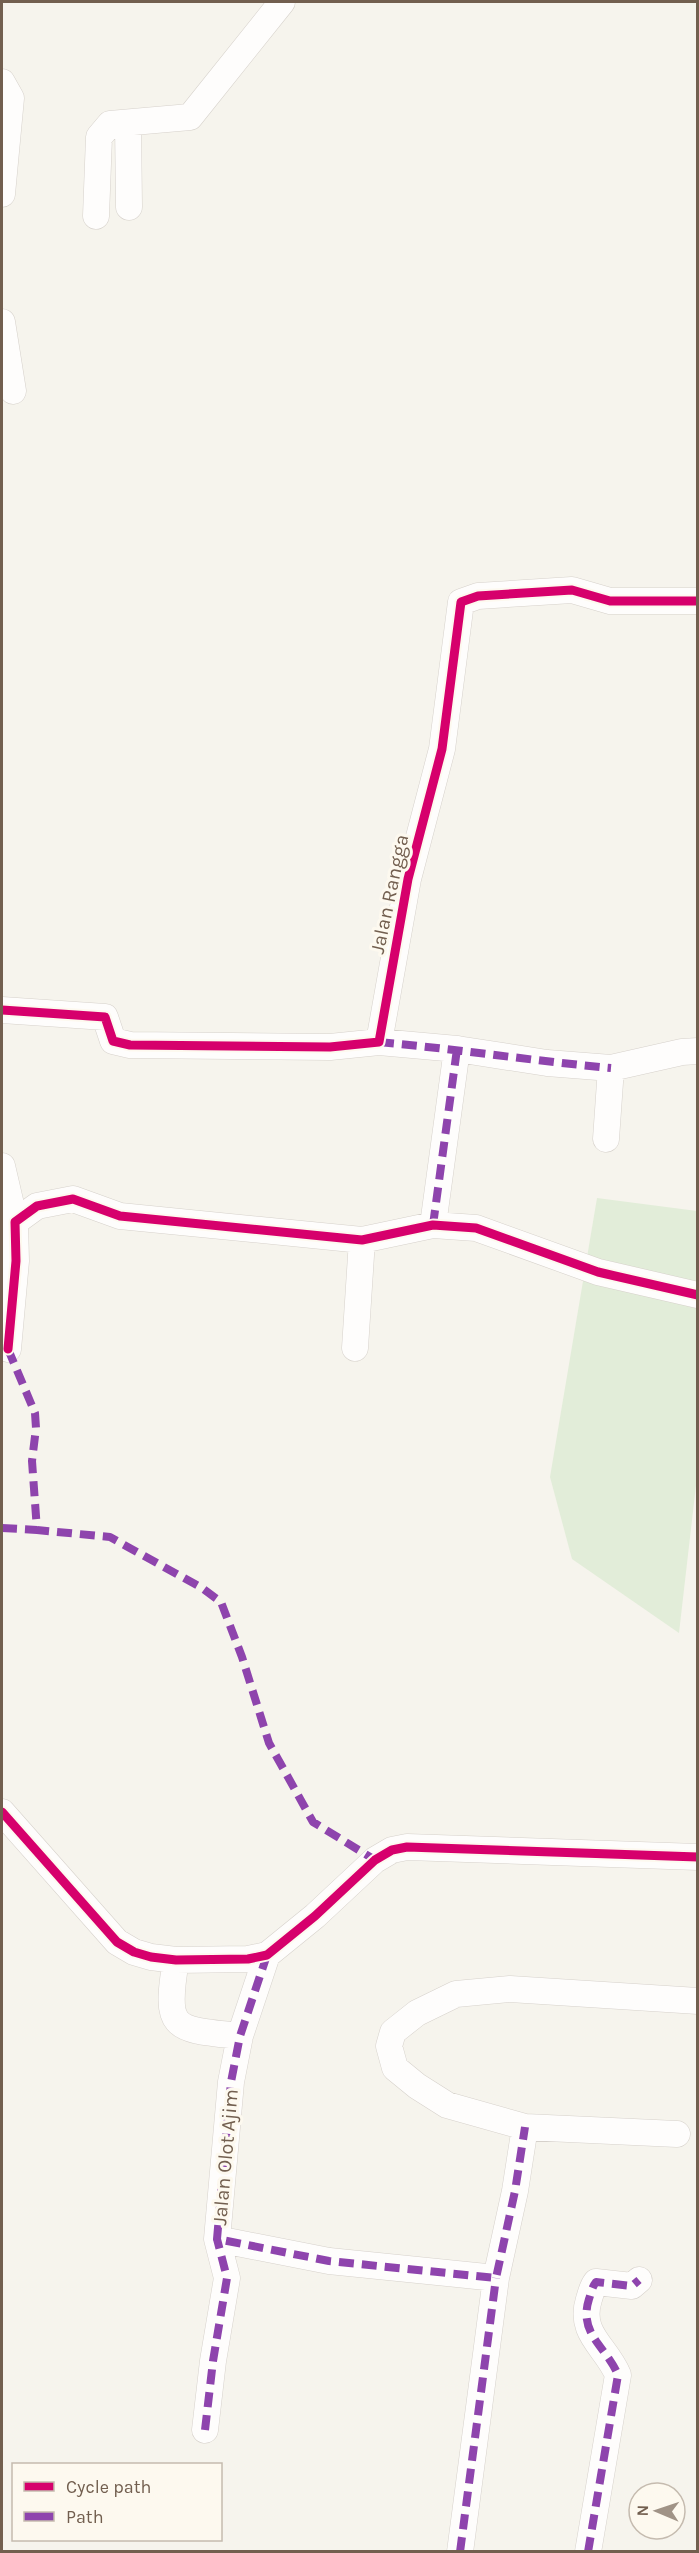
<svg xmlns="http://www.w3.org/2000/svg" width="699" height="2553" font-family="Karla,sans-serif">
<style>
.green{fill:#e2edd9}
.lines{fill:none;stroke-linecap:round;stroke-linejoin:round}
.minor-casing{stroke:#d6d1cb;stroke-width:27}
.minor{stroke:#fefdfc;stroke-width:26}
.quiet{stroke:#8e44ad;stroke-width:8;stroke-dasharray:15 8;stroke-linecap:butt}
.cycleway-casing{stroke:#fdf9ef;stroke-width:13}
.cycleway{stroke:#d6006c;stroke-width:9}
.labels{text-anchor:middle;stroke-width:6;stroke-linejoin:round;paint-order:stroke}
.street-label{font-size:20px;fill:#725f4f;stroke:#fdf9ef}
</style>
<rect width="100%" height="100%" fill="#f6f4ed"/>
<path class="green" d="M597,1198l100,13 1,257 -19,165 -107,-74 -22,-82z"/>
<g class="lines">
<defs>
<path id="minor" d="M2,82l9,16 -9,96
M128,123l1,84
M96,216l3,-79 11,-13 80,-7 92,-115
M2,322l11,69
M2,1010l103,7 8,24 17,4 200,2 49,-5 29,-163 34,-130 19,-147 17,-6 94,-6 38,11h88
M379,1042l78,7 90,14 64,5 71,-16 16,-1
M606,1139l5,-71
M2,1166l13,56 -13,4
M433,1225l24,-176
M355,1348l7,-108
M8,1349l8,-88 -1,-39 22,-16 36,-7 47,17 242,24 71,-15 43,3 122,44 100,23
M2,1812l115,130 17,10 17,5 25,3 72,-1 19,-4 48,-39 60,-56 17,-10 15,-3 291,10
M267,1955l-27,81 -9,46 -14,157 112,22 167,17 19,-87 10,-64
M176,1960c-12,71 -3,69 64,76
M677,2134l-152,-7 -78,-22 -30,-19 -22,-18 -6,-22 4,-14 24,-19 39,-19 54,-5 188,12
M205,2430l8,-69 14,-83 -10,-39
M460,2552l36,-274
M588,2552l30,-177c-12,-29 -40,-41 -29,-76 2,-6 3,-12 7,-17l36,4 7,-6"/>
</defs>
<use href="#minor" class="minor-casing"/>
<use href="#minor" class="minor"/>
<path class="quiet" d="M379,1042c77,7 155,19 232,26
M433,1225l24,-176
M8,1349l27,64 1,15 -4,33 5,69 73,7 92,51 19,14 21,55 27,86 44,79 62,38
M2,1528l35,2
M267,1955l-27,81 -9,46 -14,157 112,22 167,17 19,-87 10,-64
M205,2430l8,-69 14,-83 -10,-39
M460,2552l36,-274
M588,2552l30,-177c-12,-29 -40,-41 -29,-76 2,-6 3,-12 7,-17l36,4 7,-6"/>
<defs>
<path id="cycleway" d="M2,1010l103,7 8,24 17,4 200,2 49,-5 29,-163 34,-130 19,-147 17,-6 94,-6 38,11h88
M8,1349l8,-88 -1,-39 22,-16 36,-7 47,17 242,24 71,-15 43,3 122,44 100,23
M2,1812l115,130 17,10 17,5 25,3 72,-1 19,-4 48,-39 60,-56 17,-10 15,-3 291,10"/>
</defs>
<use href="#cycleway" class="cycleway-casing"/>
<use href="#cycleway" class="cycleway"/>
</g>
<g class="labels">
<g class="street-label">
<text transform="translate(389 894) rotate(-78)" y="7">Jalan Rangga</text>
<text transform="translate(225 2157) rotate(-85)" y="7">Jalan Olot Ajim</text>
</g>
</g>
<rect width="699" height="2553" fill="none" stroke="#725f4f" stroke-width="6"/>
<rect x="12" y="2463" width="210" height="78" fill="#fdf9ef" stroke="#c5bbaf" stroke-width="1.5"/>
<rect x="24" y="2482" width="30" height="9" fill="#d6006c" stroke="#c5bbaf" stroke-width="1.5"/>
<text x="66" y="2493" font-size="18" fill="#725f4f">Cycle path</text>
<rect x="24" y="2512" width="30" height="9" fill="#8e44ad" stroke="#c5bbaf" stroke-width="1.5"/>
<text x="66" y="2523" font-size="18" fill="#725f4f">Path</text>
<g transform="translate(657 2511) rotate(272)"><circle r="28" fill="#fdf9ef" stroke="#c5bbaf" stroke-width="1.5"/>
<path d="M0-4.5L10 22L0 15L-10 22Z" fill="#a09386"/>
<text y="-9" font-size="16" font-weight="bold" text-anchor="middle" fill="#725f4f">N</text>
</g>
</svg>
